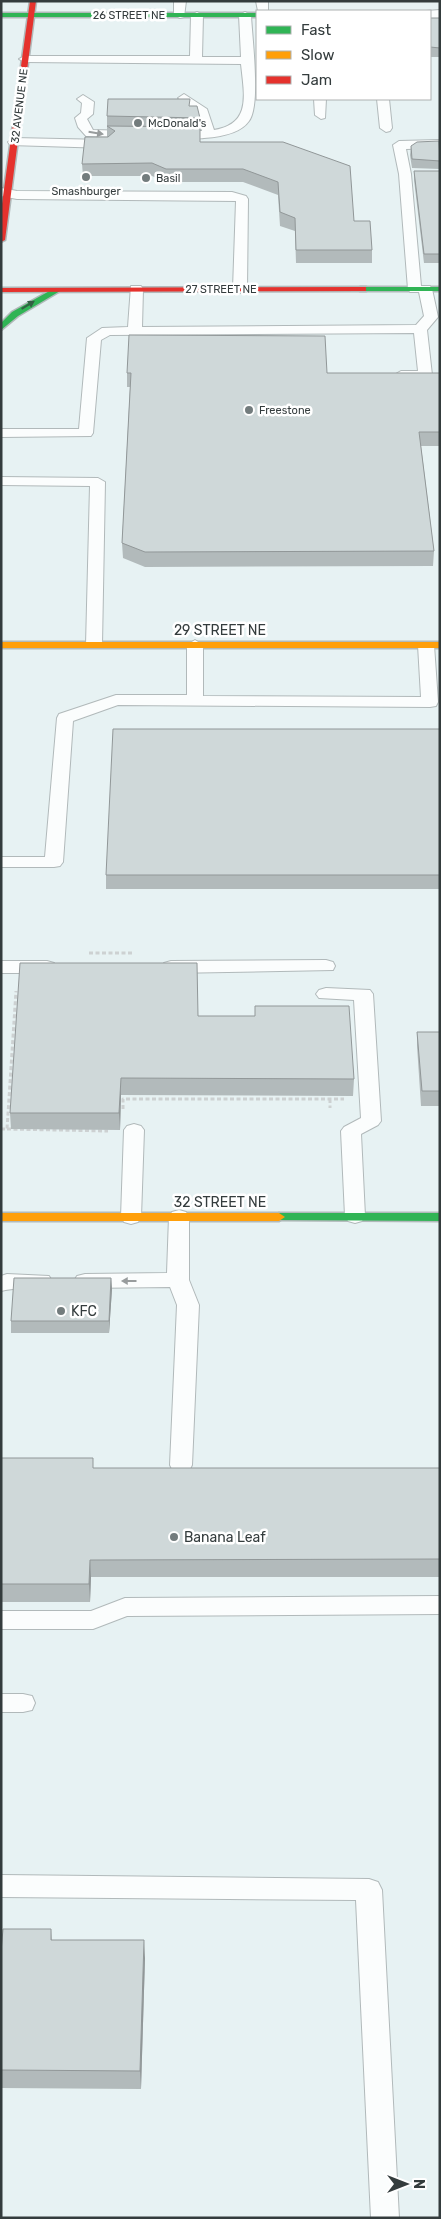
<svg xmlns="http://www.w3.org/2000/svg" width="441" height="2219" font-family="Rubik,sans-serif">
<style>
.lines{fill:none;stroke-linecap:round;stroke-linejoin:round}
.lane-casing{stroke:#b1b9ba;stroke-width:2}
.street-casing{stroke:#b1b9ba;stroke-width:2}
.fast-casing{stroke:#b1b9ba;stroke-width:3}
.slow-casing{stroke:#b1b9ba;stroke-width:3}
.jam-casing{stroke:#b1b9ba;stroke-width:3}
.path{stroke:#cdd1d2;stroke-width:3;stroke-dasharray:4 2.5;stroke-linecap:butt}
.lane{fill:#fbfdfd;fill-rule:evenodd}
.street{fill:#fbfdfd;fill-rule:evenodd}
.fast{fill:#30b455;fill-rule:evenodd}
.slow{fill:#ff9f0a;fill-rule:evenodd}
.jam{fill:#e5322d;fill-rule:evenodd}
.wall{fill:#b2babb}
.shaded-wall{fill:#919798}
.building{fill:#cfd8d9;stroke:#919798}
.oneway{fill:#989c9d}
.oneway2{fill:#336044}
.poi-dot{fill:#737c7d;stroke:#fff;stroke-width:2}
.labels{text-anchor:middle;stroke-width:5;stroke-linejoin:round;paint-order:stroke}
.far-street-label{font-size:11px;fill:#343c3d;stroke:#fff}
.far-poi-label{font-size:11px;fill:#343c3d;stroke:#fff;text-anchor:start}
.street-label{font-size:14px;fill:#343c3d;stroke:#fff}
.poi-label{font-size:14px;fill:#343c3d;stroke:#fff;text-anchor:start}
</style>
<rect width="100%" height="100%" fill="#e7f2f3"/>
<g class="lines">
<defs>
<path id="lane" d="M174,1h12l-2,16 -4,1 -6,-3z
M256,1h12v10h-10z
M197,12l6,3 -1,42h39l-2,-42 6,-3 6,3c1,23 10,90 -2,106 -9,13 -30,16 -45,17 -10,1 -30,4 -37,-3l6,-4h29l-4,-18 -20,-15 6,-4 23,15 7,21c38,-6 30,-36 27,-66l-216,-2 -6,-3 6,-3h165l1,-41z
M83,95l11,7 -1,12 -6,5 6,11 41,1 4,1 2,3 -2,3 -52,-2 -8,-9 -3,-9 6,-5 1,-10 -5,-4z
M314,99h12l-1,19 -4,1 -6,-4z
M377,99h12l3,29 -2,3 -4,1 -6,-4z
M14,138l93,2 6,4 -6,4 -97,-3 -2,-3z
M440,140v8l-34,1 5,25 10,112h9l2,3 6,28 -11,13 5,45 -2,3 -29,1 -7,-4 7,-4h17l-4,-38 -304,2 -9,5 -8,93 -2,3 -90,1v-8h78l8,-91 15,-10 26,-1 3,-41h10l2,3 -1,38 274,-2 8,-9 -5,-24h-9l-2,-3 -9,-115 -6,-29 6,-4z
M1,188l16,3 215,1 14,4 2,3 -1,90 -7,4 -7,-4 3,-88 -219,-2 -16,-3z
M1,477l97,1 7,4 -3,163 -2,3h-12l-2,-3 4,-159 -89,-1z
M195,640l8,5v51l218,1 -3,-52 2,-3h12l2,3 4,57 -2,4 -6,1 -312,-2 -45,16 -10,141 -3,4 -6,1h-53v-10h44l12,-139 2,-4 57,-19h71v-50z
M326,960l7,2 2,4 -2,4 -162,3 -7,-2 -2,-4 2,-4 7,-2z
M1,961h46l7,2 2,4 -2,4 -7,2h-46z
M326,988l44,2 3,4 8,127 -3,4 -17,9 4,82 -3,5 -7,2 -7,-2 -3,-5 -4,-85 3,-4 17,-9 -7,-118 -35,-2 -3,-4 3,-4z
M134,1124l7,2 3,4 -3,87 -3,5 -7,2 -7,-2 -3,-5 3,-87 3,-4z
M179,1210l7,2 3,5v63l10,25 -7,160 -3,6 -8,2 -8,-2 -3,-6 7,-160 -7,-18 -85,1 -8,-2 -3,-5 3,-5 8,-2 82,-1 2,-56 3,-5z
M7,1274l42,2 3,5 -3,5c-16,4 -32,1 -48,5v-15z
M440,1596v18l-313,2 -34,13h-92v-18h90l34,-13z
M1,1694h22l9,2 3,7 -3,7 -9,2h-22z
M1,1875l368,4 9,3 4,8 17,328h-28l-15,-318 -355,-3z"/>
<path id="street" d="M440,10v10h-10v-9h-4z"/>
<path id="fast" d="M1,13h256v4h-256z
M360,287h80v4h-80z
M53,289l7,2 -42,25 -17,14v-7l11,-11z
M279,1213h161v8l-165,-1 -2,-3z"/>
<path id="slow" d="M1,642h439v6h-439z
M1,1213h278l6,4 -6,4h-278z"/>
<path id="jam" d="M30,1h6l-31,239 -4,2v-31z
M366,287v4h-3l-362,1v-4z"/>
</defs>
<use href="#lane" class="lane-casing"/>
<use href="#street" class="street-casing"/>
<use href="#fast" class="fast-casing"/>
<use href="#slow" class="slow-casing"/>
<use href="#jam" class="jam-casing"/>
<path class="path" d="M89,953h44
M330,1099v9
M123,1109v-10h221
M1,1129h6l9,-138
M7,1129l101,2"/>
<use href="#lane" class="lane"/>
<use href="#street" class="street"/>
<use href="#fast" class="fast"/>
<use href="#slow" class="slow"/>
<use href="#jam" class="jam"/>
</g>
<path class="wall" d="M430,18h10v39h-10z
M190,106l10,12v24l154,79 18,29v13h-76l-1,-32 -15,-5 -2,-31 -35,-13h-77l-14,-6h-69l-1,-12 25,-27v-21z
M440,145v24l-28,-1 -2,-13 1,-9z
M414,171h26v92h-16l-10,-83z
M127,373h313v73h-19l13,105 -1,15 -288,1 -22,-9 -1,-15 8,-156h-3z
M440,729v160h-334v-14z
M198,1016l156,63 -1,17 -232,-1 -1,35 -109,-1 -1,-16z
M417,1032h23v74h-19l-4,-60z
M111,1278l1,11 -3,44h-98v-12z
M1,1458l93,10h346v109h-349l-1,25h-89z
M51,1929l1,11 93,18 -4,131 -140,-1v-136z"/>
<path class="shaded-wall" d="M121,1078v17l-1,35 -1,-17z
M111,1278l1,11 -3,44v-12z
M90,1560l1,17 -1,25 -1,-18z
M144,1940l1,18 -4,131 -1,-18z"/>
<path class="building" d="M430,18h10v30l-10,-1z
M108,99h82l-1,7h8l3,12 -93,-2z
M107,126l93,1v15h83l67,24 4,55h16l2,29h-76l-1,-32 -15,-6 -2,-30 -35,-13h-77l-14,-6 -70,1 3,-27h23l7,-6z
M439,141l1,20 -28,-2 -1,-13 6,-4z
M414,171h26v83h-16z
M129,335l196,1 2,37h113v59h-21l15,119 -289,1 -23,-9 9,-170h-4z
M113,729h327v146h-334z
M20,963h177l1,53h57v-10h94l5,73 -233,-1 -2,35h-109z
M417,1032h23v59h-18z
M14,1278h97l-2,43h-98z
M1,1458h92v10h347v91l-350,1 -1,24h-88z
M3,1929h48v11h93l-4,131 -139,-1v-118z"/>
<defs><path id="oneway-solid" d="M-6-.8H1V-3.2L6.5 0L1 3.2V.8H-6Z" transform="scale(1.25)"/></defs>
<g class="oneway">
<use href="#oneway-solid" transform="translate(96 133) rotate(9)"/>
<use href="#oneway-solid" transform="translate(129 1281) rotate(180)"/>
</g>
<use class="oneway2" href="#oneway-solid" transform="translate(28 305) rotate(-31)"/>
<g class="poi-dot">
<circle cx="138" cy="123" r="5"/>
<circle cx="86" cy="177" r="5"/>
<circle cx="146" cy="178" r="5"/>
<circle cx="249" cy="410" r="5"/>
<circle cx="61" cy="1311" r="5"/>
<circle cx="174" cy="1537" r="5"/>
</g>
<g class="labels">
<g class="far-street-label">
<text x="129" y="19">26 STREET NE</text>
<text transform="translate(19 106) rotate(-83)" y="4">32 AVENUE NE</text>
<text x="221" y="293">27 STREET NE</text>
</g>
<g class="far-poi-label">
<text x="148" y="127">McDonald's</text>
<text x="156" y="182">Basil</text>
<text x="86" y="195" text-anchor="middle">Smashburger</text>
<text x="259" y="414">Freestone</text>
</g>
<g class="street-label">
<text x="220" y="635">29 STREET NE</text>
<text x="220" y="1207">32 STREET NE</text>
</g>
<g class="poi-label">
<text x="71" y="1316">KFC</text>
<text x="184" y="1542">Banana Leaf</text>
</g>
</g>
<rect width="441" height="2219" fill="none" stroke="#343c3d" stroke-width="5"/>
<rect x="256" y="10" width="175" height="90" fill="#ffffff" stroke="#aeb1b1"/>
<rect x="266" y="26" width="25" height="8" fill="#30b455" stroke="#aeb1b1"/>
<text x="301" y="35" font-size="15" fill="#343c3d">Fast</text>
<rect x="266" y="51" width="25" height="8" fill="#ff9f0a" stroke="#aeb1b1"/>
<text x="301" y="60" font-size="15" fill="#343c3d">Slow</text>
<rect x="266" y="76" width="25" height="8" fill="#e5322d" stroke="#aeb1b1"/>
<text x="301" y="85" font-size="15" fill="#343c3d">Jam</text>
<g transform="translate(406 2184) rotate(90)" stroke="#ffffff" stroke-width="4" paint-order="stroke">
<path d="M0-4L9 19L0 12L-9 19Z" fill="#343c3d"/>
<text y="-8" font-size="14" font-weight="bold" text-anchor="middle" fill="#343c3d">N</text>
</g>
</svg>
